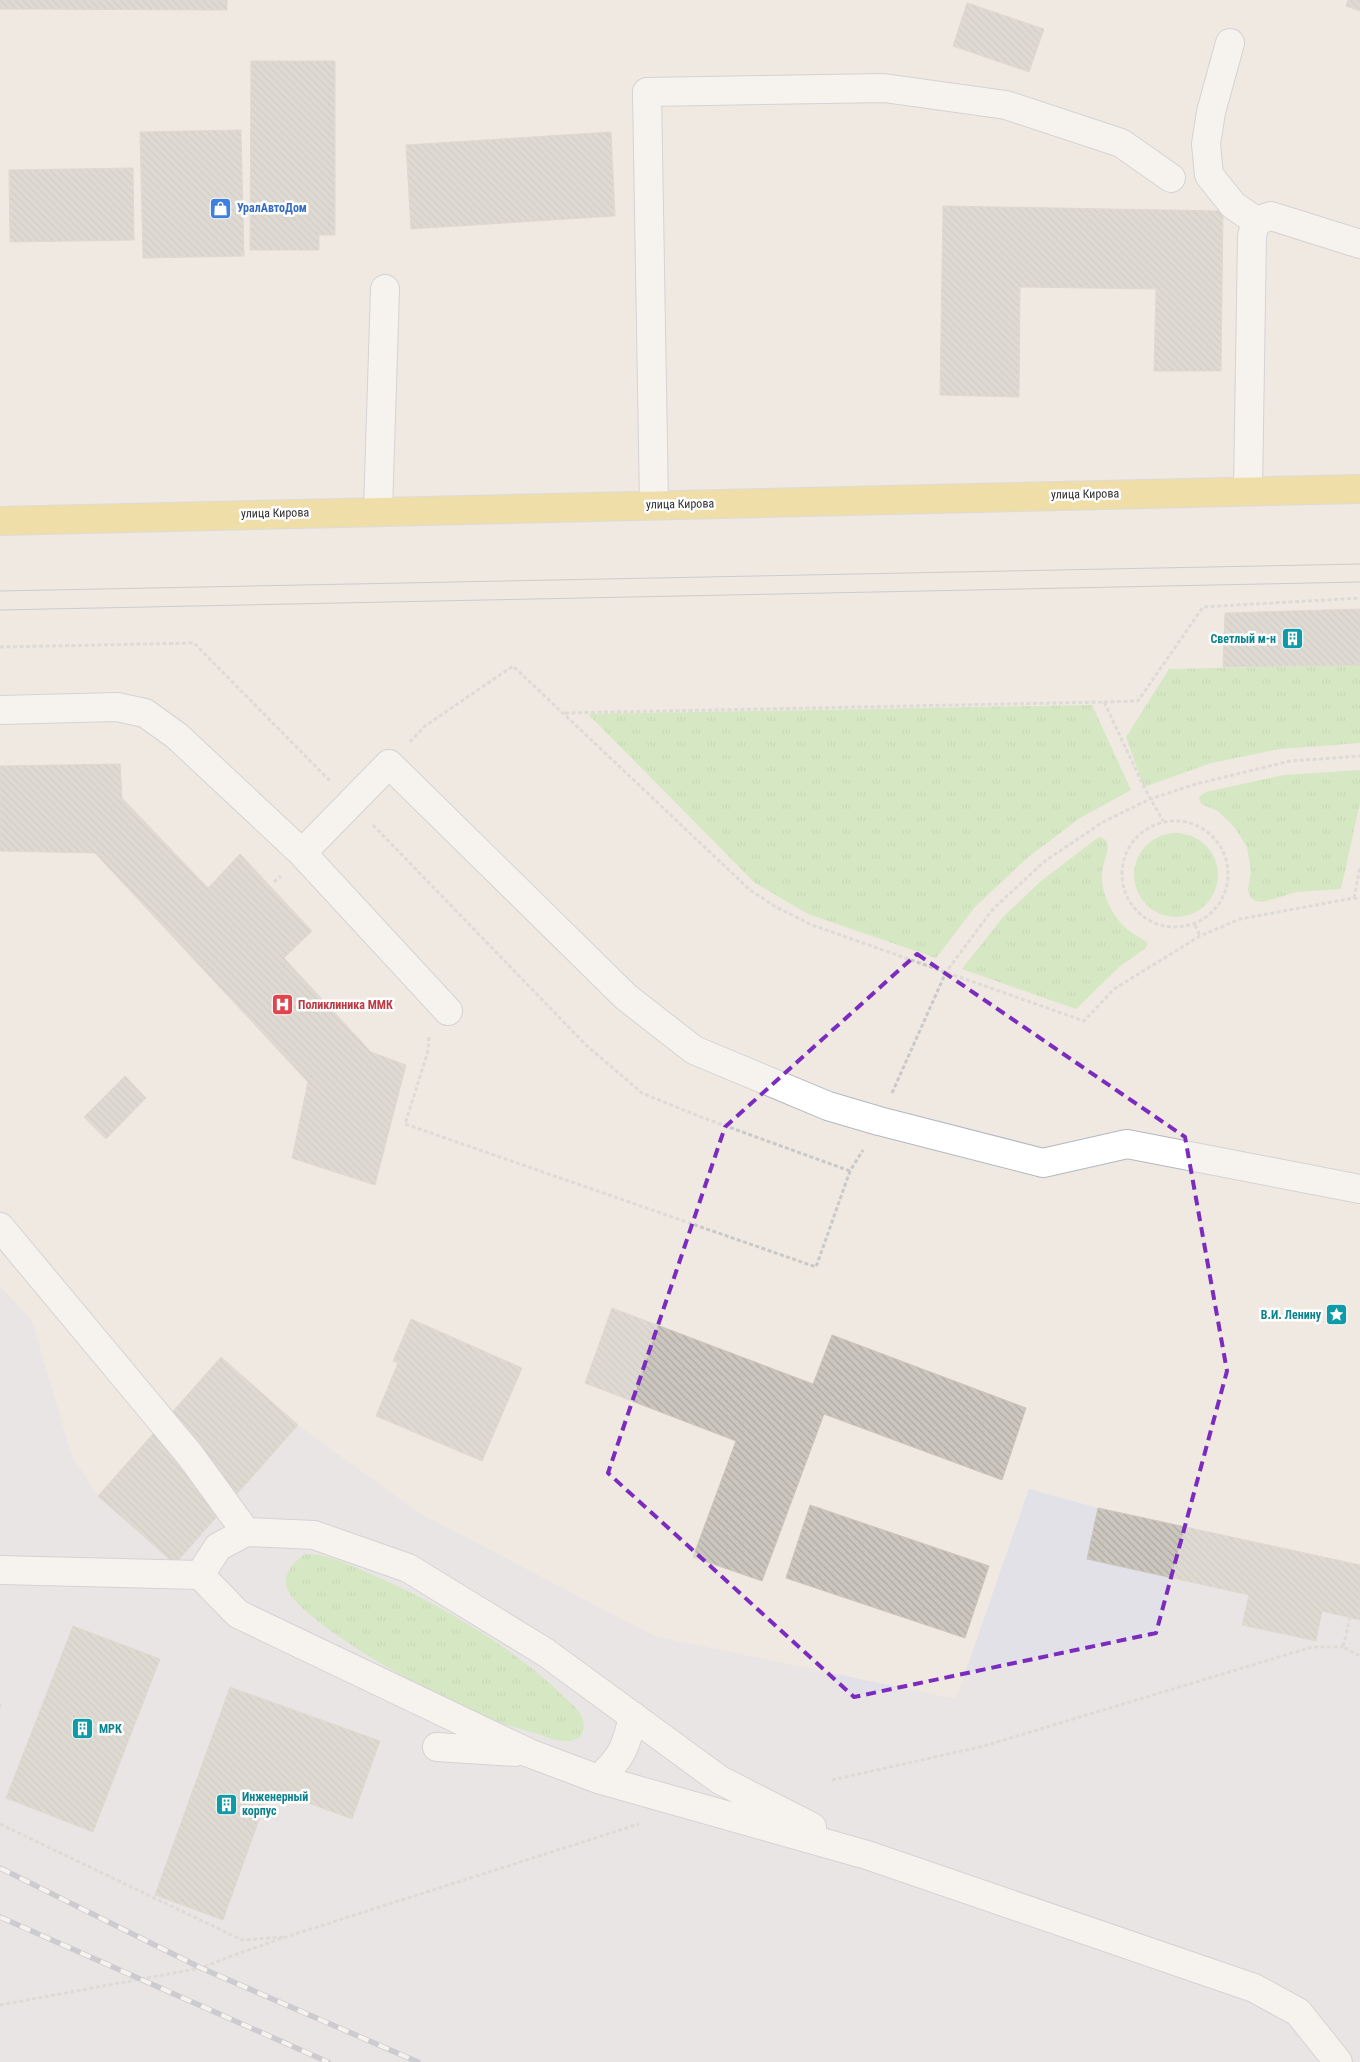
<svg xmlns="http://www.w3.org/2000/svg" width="1360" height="2062" font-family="'Roboto Condensed',sans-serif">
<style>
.industrial{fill:#e3e1e8}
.grass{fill:url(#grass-tufts)}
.building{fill:url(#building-back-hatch);stroke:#cbc5ba}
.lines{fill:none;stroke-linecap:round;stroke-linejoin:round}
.minor-casing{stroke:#b4b7c1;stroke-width:30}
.major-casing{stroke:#c9c9c9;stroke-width:30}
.path{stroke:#c9c9c9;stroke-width:3;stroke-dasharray:4 2.5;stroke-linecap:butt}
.minor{stroke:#fff;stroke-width:28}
.major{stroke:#f2d163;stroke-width:28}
.tram{stroke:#a3a6b8;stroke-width:1}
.rail-casing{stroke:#a3a6b8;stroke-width:5.5}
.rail{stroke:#fff;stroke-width:4;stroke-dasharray:11;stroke-linecap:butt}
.marked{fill:none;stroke:#7b2cbf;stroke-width:4;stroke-dasharray:10 6;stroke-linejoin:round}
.labels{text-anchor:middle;stroke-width:5;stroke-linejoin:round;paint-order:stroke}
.shop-label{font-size:12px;font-weight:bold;fill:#366cbe;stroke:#fff;text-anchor:start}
.street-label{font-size:12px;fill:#2e2e2e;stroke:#fff}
.culture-label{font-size:12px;font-weight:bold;fill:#0d838f;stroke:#fff;text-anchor:end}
.health-label{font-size:12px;font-weight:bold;fill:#be3a42;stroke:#fff;text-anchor:start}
</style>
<defs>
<pattern id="grass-tufts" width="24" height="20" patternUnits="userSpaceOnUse" patternTransform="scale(1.25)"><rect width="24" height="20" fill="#b6e59e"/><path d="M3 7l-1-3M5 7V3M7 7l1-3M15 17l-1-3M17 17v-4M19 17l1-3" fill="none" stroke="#9dc588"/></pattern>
<pattern id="building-back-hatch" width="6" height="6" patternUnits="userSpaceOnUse" patternTransform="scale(1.25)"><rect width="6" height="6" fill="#cbc7bf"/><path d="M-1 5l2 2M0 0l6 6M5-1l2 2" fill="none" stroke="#afaba4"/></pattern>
</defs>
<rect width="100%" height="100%" fill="#efe9e1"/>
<path class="industrial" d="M0,1286l32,35 40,135 26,40 123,-139 77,68 120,87 236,124 302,63 73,-210 69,19 262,57v497h-1360z"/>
<path class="grass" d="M1360,665v78l-80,6 -69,14 -67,24 -18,-50 43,-68z
M1092,705l39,85 -51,28 -53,40 -52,49 -39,51 -128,-44 -53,-31 -167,-169z
M1360,770v33l-19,86 -45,3 -33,10 -8,-1 -5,-4 -2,-7 3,-19 -4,-24 -12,-19 -17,-17 -17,-7 -2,-7 7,-5 78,-17z
M1134 875a42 42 0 1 1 84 0a42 42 0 1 1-84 0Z
M1100,837l6,3c5,11 -4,22 -4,34 -1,21 11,43 26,56 6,5 13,8 20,13l-2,5 -27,19 -43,42 -114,-40 41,-52 37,-35 56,-43z
M305,1554c22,0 41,9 61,18 65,27 146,74 196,123 7,7 17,14 20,23 3,7 2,11 -1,18 -3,2 -7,4 -10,5 -12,2 -26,-5 -37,-8 -17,-5 -35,-10 -51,-16 -35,-14 -191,-97 -197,-132 -2,-13 9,-24 19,-31z"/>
<path class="building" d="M0,0h227v10l-227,-1z
M1348,0h12v11l-14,-5z
M967,3l77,26 -15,43 -76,-26z
M251,61h84v174h-16v15h-69z
M241,130l3,126 -101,2 -3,-126z
M611,132l4,84 -204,13 -5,-84z
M133,168l1,72 -124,2 -1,-72z
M943,206l280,5 -2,160h-67l2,-82 -136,-2 -1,110 -79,-2z
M1360,609v56l-137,2 2,-54z
M120,764l2,34 86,90 32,-34 72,77 -28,27 87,94 35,13 -31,120 -83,-27 16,-76 -213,-229 -95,-2v-85z
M125,1076l21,22 -40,41 -22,-22z
M612,1308l201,76 19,-49 194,73 -24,72 -178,-66 -62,167 -69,-24 43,-116 -151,-58z
M411,1319l111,49 -40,93 -106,-45 22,-53 -5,-2z
M221,1357l77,68 -123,139 -77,-68z
M810,1505l179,61 -24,72 -179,-60z
M1098,1508l262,57v55l-38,-9 -6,30 -74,-16 7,-30 -162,-36z
M73,1626l87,33 -67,173 -87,-34z
M230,1687l150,54 -28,78 -82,-30 -47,131 -68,-25z"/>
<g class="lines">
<defs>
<path id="minor" d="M1230,43l-19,69 -5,32 3,31 24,30 23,16
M1256,221l15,-5 89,28
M1248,490l4,-254 4,-15
M654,504l-7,-412 237,-4 122,17 115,38 50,35
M378,511l7,-222
M0,710l117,-3 28,6 32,23 125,117 146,158
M302,853l87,-89 237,233 68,53 134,56 51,15 164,42 84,-19 233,45
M0,1227l190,228 56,77
M0,1570l200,5 38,39 291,139 69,26 269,76 387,133 44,24 40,50
M200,1575l18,-28 28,-15 68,3 94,33 137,84 175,128 92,47
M437,1747l78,5
M598,1779c24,-21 28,-32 35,-63"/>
<path id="major" d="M0,521l1360,-32"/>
</defs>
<use href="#minor" class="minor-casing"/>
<use href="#major" class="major-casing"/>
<path class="path" d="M0,647l194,-4 136,138
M1104,702l34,-1 65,-94 157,-9
M565,713l539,-11 40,85 19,34
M410,742l15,-16 88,-60 237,224 26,17 36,18 272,96 30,-32 86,-53 40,-17 114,-21 6,1
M1122 874a53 53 0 1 1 106 0a53 53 0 1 1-106 0Z
M373,825l213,220 56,48 59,24 149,54
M274,882l7,-6
M1354,898l6,-31
M1195,925l5,11
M429,1037l-1,14 -23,73 411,143 34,-96 13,-21
M892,1093l54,-121 47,-63 52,-48 58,-39 47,-23 46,-15 94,-23 70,-5
M1350,1617l-7,30 17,9
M0,1704v3
M832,1780l152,-34 328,-99h31
M0,1824l242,116 42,-3
M0,2005l201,-37 36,-14 52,-18 350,-112"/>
<use href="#minor" class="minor"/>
<use href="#major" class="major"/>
<path class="tram" d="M0,591l1360,-27
M0,610l1360,-28"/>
<defs>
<path id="rail" d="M0,1868l201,100 217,94
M0,1917l328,145"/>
</defs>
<use href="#rail" class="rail-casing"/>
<use href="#rail" class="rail"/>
</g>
<path d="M0 0H1360V2062H0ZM917,954l268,183 42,234 -71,262 -302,64 -246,-224 117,-346z" fill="#efe9e1" fill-opacity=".55" fill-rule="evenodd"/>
<path class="marked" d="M917,954l268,183 42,234 -71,262 -302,64 -246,-224 117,-346z"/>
<defs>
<symbol id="shop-square" viewBox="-11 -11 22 22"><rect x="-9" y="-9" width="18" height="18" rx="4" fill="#3f7fe0" stroke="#fff"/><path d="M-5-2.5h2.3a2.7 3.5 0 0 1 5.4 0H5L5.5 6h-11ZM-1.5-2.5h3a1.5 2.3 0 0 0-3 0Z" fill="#fff"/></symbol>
<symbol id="building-square" viewBox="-11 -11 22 22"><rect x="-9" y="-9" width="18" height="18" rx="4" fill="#0f9aa8" stroke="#fff"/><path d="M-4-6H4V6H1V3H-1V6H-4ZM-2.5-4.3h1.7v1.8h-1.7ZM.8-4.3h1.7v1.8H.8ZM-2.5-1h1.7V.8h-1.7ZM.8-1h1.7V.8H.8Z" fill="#fff"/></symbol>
<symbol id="hospital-square" viewBox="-11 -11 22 22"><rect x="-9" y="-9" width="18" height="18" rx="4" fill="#e0444e" stroke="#fff"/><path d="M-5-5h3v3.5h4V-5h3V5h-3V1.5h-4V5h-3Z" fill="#fff"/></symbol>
<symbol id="sight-square" viewBox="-11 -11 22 22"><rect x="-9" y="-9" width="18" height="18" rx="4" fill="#0f9aa8" stroke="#fff"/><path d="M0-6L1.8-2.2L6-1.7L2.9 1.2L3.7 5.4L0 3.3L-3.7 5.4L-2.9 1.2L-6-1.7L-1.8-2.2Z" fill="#fff"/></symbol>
</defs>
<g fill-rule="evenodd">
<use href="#shop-square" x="208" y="196" width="25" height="25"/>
<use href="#building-square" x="1280" y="626" width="25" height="25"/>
<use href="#hospital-square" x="270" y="992" width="25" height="25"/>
<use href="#sight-square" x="1324" y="1302" width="25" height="25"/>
<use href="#building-square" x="70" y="1716" width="25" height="25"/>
<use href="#building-square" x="214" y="1792" width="25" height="25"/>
</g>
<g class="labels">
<g class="shop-label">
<text x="237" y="212">УралАвтоДом</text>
</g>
<g class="street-label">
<text transform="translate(1085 494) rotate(-1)" y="4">улица Кирова</text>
<text transform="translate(680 504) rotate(-1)" y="4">улица Кирова</text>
<text transform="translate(275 513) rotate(-1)" y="4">улица Кирова</text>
</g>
<g class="culture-label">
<text x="1276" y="643">Светлый м-н</text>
<text x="1321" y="1319">В.И. Ленину</text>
<text x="99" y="1733" text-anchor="start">МРК</text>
<text x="242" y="1801" text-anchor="start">Инженерный<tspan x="242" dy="14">корпус</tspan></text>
</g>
<g class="health-label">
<text x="298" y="1009">Поликлиника ММК</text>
</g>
</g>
</svg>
